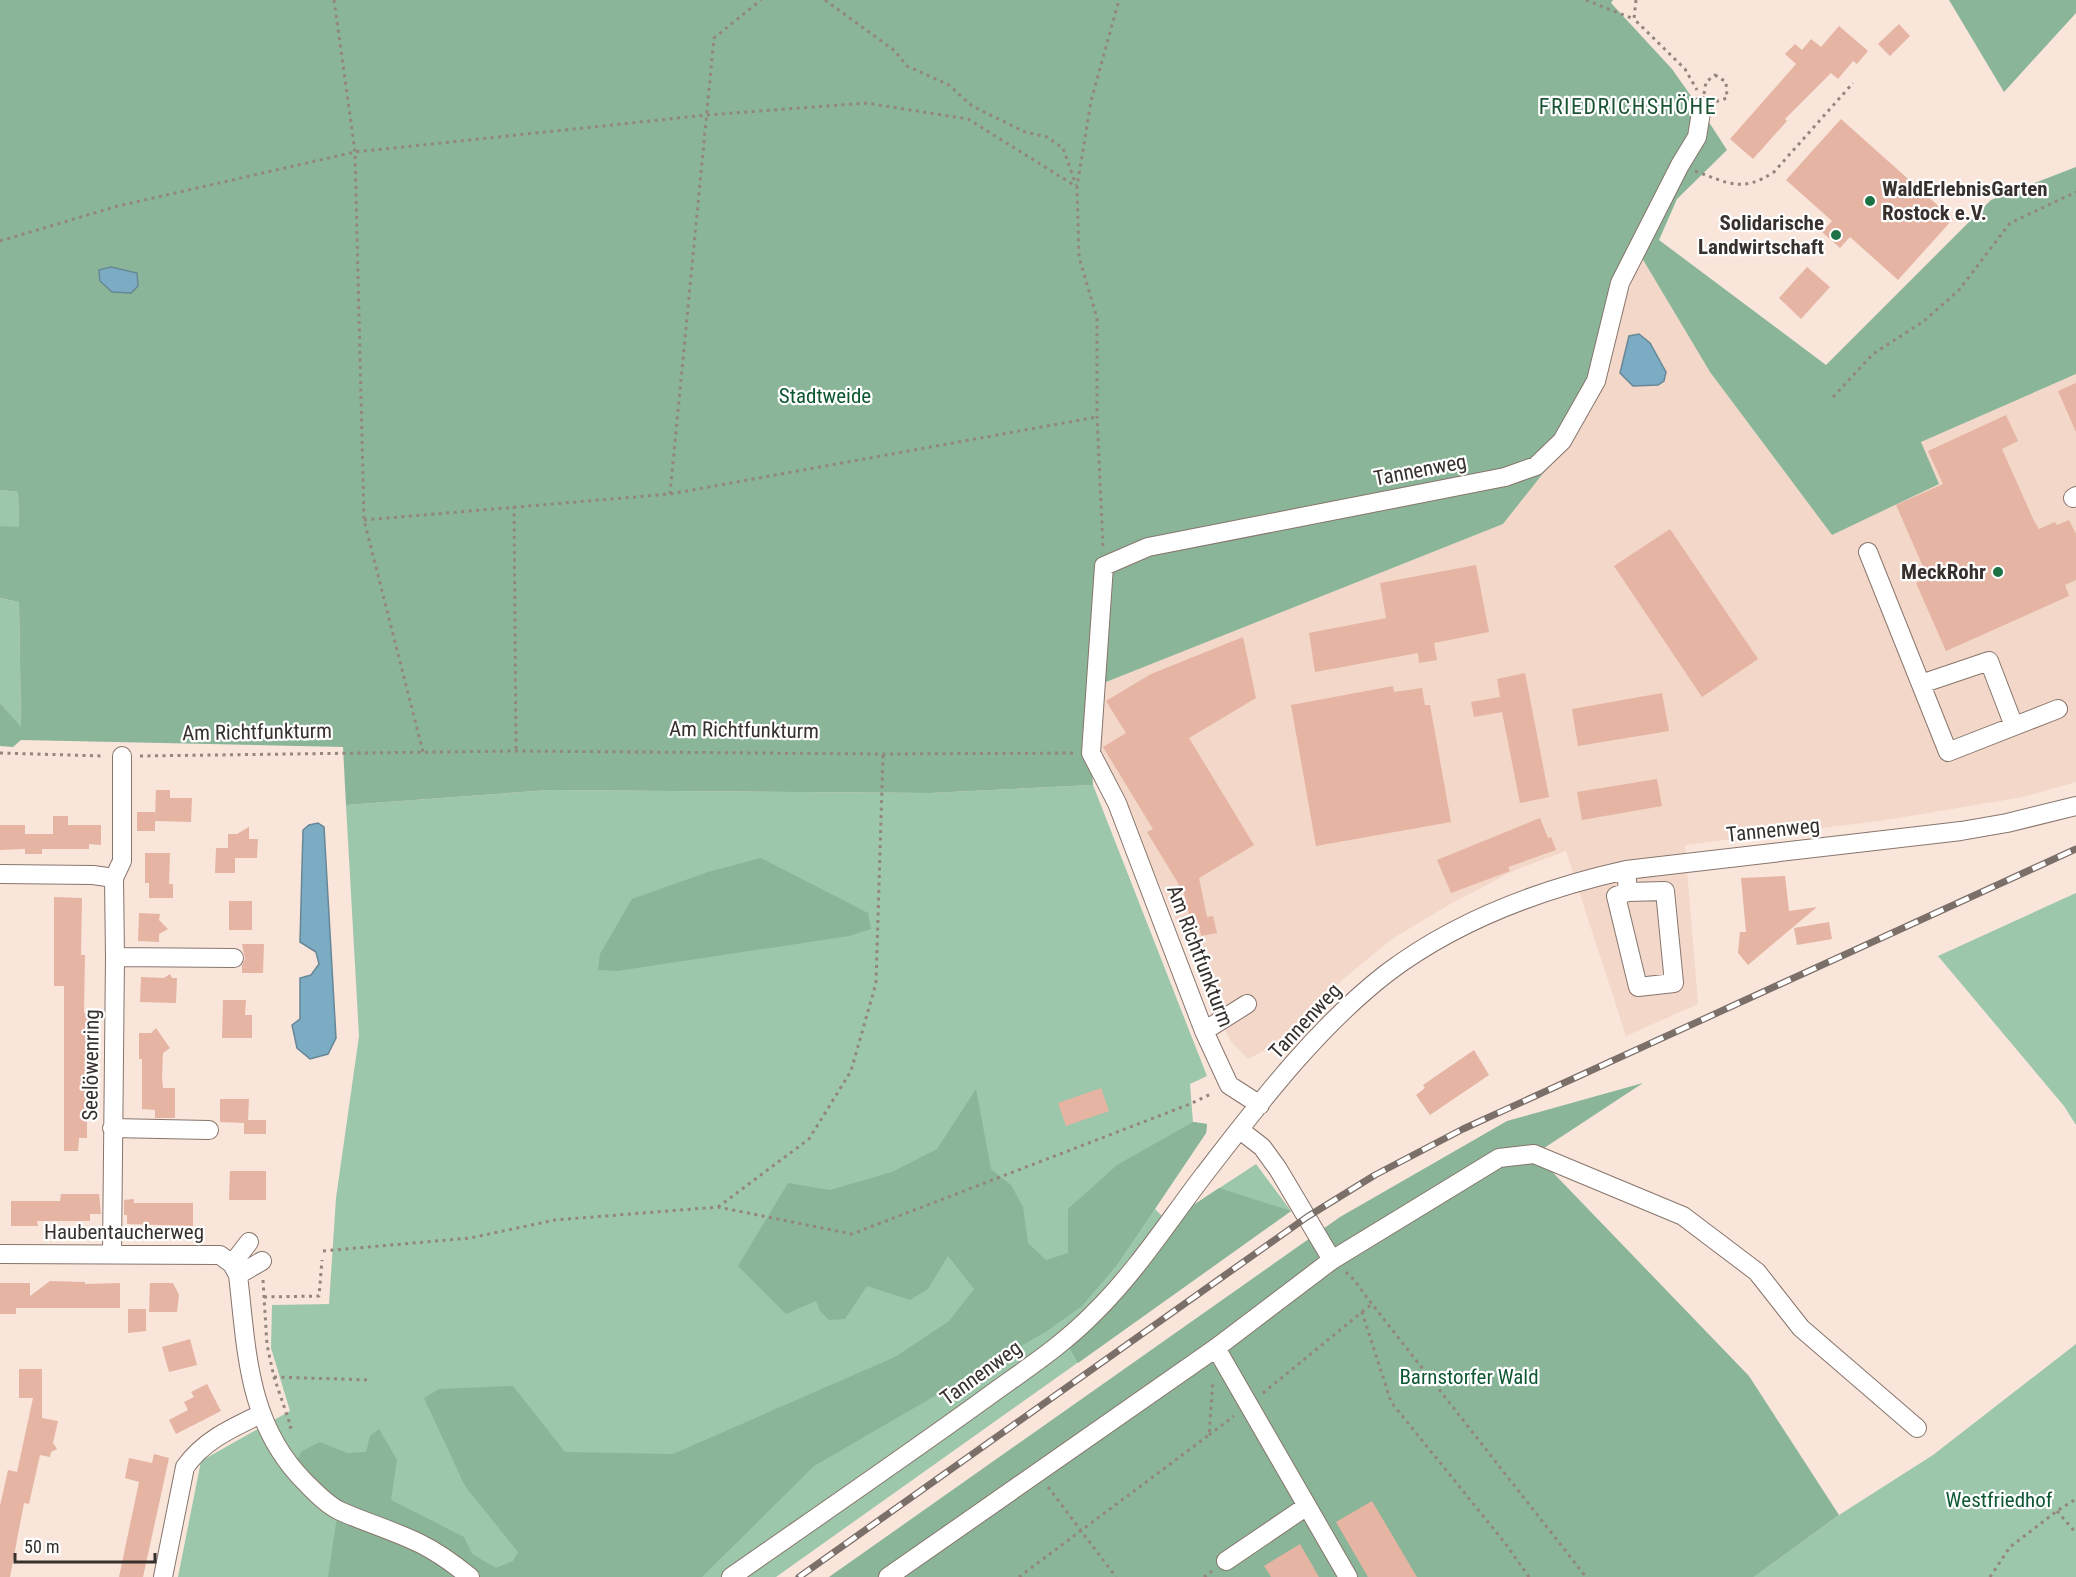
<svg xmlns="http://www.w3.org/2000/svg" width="2076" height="1577" font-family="'Roboto Condensed',sans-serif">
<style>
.built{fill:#f3d7c9}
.green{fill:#9dc7ab}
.forest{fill:#8ab598}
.water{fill:#7bacc4;stroke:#678796;stroke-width:1.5}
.building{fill:#e5b4a3}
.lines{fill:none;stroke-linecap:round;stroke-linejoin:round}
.minor-casing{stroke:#87756c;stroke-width:20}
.path{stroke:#93867e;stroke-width:3;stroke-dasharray:3 4.5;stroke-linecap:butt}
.minor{stroke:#fff;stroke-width:18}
.rail-casing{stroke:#7b6f69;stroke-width:7}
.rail{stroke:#fff;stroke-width:4.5;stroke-dasharray:14;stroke-linecap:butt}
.poi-dot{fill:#1c7245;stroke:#fff;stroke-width:2}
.labels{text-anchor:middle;stroke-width:4.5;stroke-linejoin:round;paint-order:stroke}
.poi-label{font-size:21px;font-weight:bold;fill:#37302c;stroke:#fff;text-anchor:end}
.park-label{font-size:21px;fill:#0e5732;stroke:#fff}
.street-label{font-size:21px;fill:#37302c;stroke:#fff}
.neighbourhood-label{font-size:22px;letter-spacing:1.5px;fill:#1b5434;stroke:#fff}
</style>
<rect width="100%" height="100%" fill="#f9e5da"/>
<path class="built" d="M1642,258l68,114 122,163 89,-93 155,-68v408l-53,15 -137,23 -201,25 13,159 -72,32 -60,-185 -51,19 -63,33 -60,36 -49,40 -61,62 -34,18 -17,-17 -138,-305 8,-53 402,-160 91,-117 29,-102z"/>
<path class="green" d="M0,490l18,2 1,36 -19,-2z
M0,598l19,4 2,126 -21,-25z
M1093,785l114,291 -17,8 3,38 14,2 -1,9 -51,76 13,13 88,-58 35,47 -515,366h-598l23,-116 89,-50 -19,-63 1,-43 57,-1 7,-106 23,-162 -13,-231 203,-15 382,3z
M2076,893v232l-12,-19 -126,-150z
M2076,1344v233h-322l85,-62 94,-60z"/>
<path class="forest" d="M0,0h1613l-2,3 61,66 31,44 24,37 -50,49 -18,41 167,125 165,-165 85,-33v207l-155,68 18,42 -107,51 -122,-163 -68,-114 -6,-18 -45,139 -40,64 -3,24 -45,57 -402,160 -10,69 2,32 -162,8 -382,-3 -203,15 -3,-58 -322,-7 -8,7 -13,-1v-43l21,24 -2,-125 -19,-4v-72l19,1 -1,-35 -18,-2z
M1949,0h127v13l-72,79z
M761,858l107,55 3,16 -22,7 -232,35 -19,-1 2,-16 32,-55 76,-27z
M1643,1083l-108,71 214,222 90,139 -85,62h-925l511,-360 167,-96z
M976,1089l15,80 20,16 12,22 5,36 18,17 22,-7v-44l49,-44 76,-43 14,2 -1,9 -89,132 -35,41 -35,25 -233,135 -112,111h-374l10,-67 -46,-41 10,-18 18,-9 27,11 19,-1 4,-16 9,-7 18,31 -6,40 73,37 8,17 24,14 17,-7 5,-9 -53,-66 -41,-88 15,-9 74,-3 52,66 108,2 222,-97 54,-36 25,-32 -26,-33 -20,33 -18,11 -43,-14 -22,33 -16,1 -9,-9 -4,-10 -30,13 -48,-48 50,-83 42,7 62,-18 45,-23z
M1219,1188l72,23 -213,152 -13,-23 103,-118z"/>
<path class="water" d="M111,267l26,6 1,13 -7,7 -19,-1 -12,-11 -1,-11z
M1639,334l11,9 16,29 -2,9 -6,4 -25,1 -13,-13 9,-37z
M318,823l6,4 12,211 -8,16 -18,5 -13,-11 -5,-23 8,-6v-41l11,-3 8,-11 -3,-12 -16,-10 3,-112 6,-5z"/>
<path class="building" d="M1899,24l11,12 -20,20 -12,-12z
M1839,26l29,25 -11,13 -4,-3 -15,18 -7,-6 -46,46 2,2 -34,38 -23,-20 66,-75 -11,-10 10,-10 7,6 9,-11 10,8z
M1841,119l112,100 -55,61 -48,-43 -10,11 -18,-16 10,-11 -46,-41z
M1807,267l23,20 -29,32 -22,-21z
M2076,383v49l-18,-41z
M2006,415l12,26 -16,8 32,72 5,8 16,-7 2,3 12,-5 7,14v46l-11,5 4,11 -123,55 -30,-68 12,-5 -32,-73 47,-21 -15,-33z
M1670,529l88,130 -56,38 -88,-131z
M1476,565l13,67 -55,11 3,17 -18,3 -1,-10 -103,19 -6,-39 77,-15 -6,-35z
M1243,637l13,61 -67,40 65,107 -55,33 8,39 6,-1 4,17 -16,3 -3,-15 -7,2 -7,-30 -37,-61 6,-3 -50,-82 23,-14 -20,-32 45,-27z
M1525,673l24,124 -29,6 -18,-91 -28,5 -3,-15 29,-5 -3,-18z
M1393,686l1,6 28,-4 3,17h5l21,117 -135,24 -25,-141z
M1662,693l7,38 -91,15 -6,-37z
M1657,779l5,27 -80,14 -5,-28z
M156,790h14v8h22l-1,24 -36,-1z
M137,812h18v19h-18z
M53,816h15v9h33v20l-12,-1v5h-47v5h-17v-5l-25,1v-25h25v9h28z
M1540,818l8,20 3,-1 5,13 -48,17 2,4 -59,22 -14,-33z
M249,827v12h9l-1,19h-22v15h-20l1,-25h12v-14h9z
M145,853h25l-1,31h4v14h-24v-15h-4z
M1785,876l4,35 28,-4 -69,58 -10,-12 2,-21h6l-5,-54z
M54,897l28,1 -1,57h4l-1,58h4v49l6,1v25h-7v50h-8l-1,13h-14v-165h-10z
M229,901h23v29h-23z
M139,913l21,1 -1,6 9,9 -9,5v8l-21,-1z
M1829,922l3,17 -35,6 -3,-17z
M242,944h22l-1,29h-21v-8l3,-6z
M170,974l2,4h5l-1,25 -36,-1 1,-25 23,1z
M223,1000h23l-1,15h7v23h-30z
M156,1028l14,20 -7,5 -1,25 1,10h12v30h-20v-8l-13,-1v-50h-3v-26h12z
M1474,1050l15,25 -59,40 -14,-20 9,-7 -2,-3z
M1101,1088l8,23 -43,15 -8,-23z
M220,1099h29l-1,21h18v14h-22v-11l-24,-1z
M230,1171h36v29h-37z
M61,1194h38l2,20h-11v7h-53l1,5h-27v-25h49z
M134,1199v4h59v23l-66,-2v-9h-3v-15z
M50,1281l35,1v2l35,-1v25h-104v6h-16v-31h30v13z
M150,1283h23l6,12 -2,17h-28z
M128,1309h18v22l-18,2z
M190,1339l7,26 -28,7 -7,-25z
M19,1369h23v49l16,3 -5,22 4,6 -6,3 -1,5 -10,-2 -11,49 -5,-1 -14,74h-10v-71l8,-36 9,2 16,-74h-14z
M207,1384l14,27 -45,23 -7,-14 19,-10 -4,-8 10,-5 -3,-5z
M154,1454l15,4 -26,119h-24l20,-95 -14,-4 4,-20 23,5z
M1372,1501l45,76h-49l-32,-55z
M1300,1544l19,33h-48l-7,-11z"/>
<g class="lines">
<defs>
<path id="minor" d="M2073,498l3,-2
M1868,552l80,200 110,-43
M1921,684l68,-23 25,65
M1626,870l2,22 -12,4 22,91 36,-4 -9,-92 -37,1
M0,874l93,1 21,3 1,79 -3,296
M114,878l8,-17v-105
M115,957l119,1
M1204,1031l43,-27
M1260,1105l-31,-20 -25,-54 -87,-228 -26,-50 13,-187 44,-19 357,-70 31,-11 26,-25 34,-60 24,-98 60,-118 17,-28 5,-31
M112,1128l97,2
M1240,1130l22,17 16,22 54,91 167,-102 35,-4 149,62 74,56 44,56 116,100
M0,1254l220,1 12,9 6,11c9,76 9,149 67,207 10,10 22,23 35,29 27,12 55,20 81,33 18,9 33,20 49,33
M232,1264l17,-22
M238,1275l24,-14
M1216,1348l132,229
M1226,1561l81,-55
M163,1577l22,-110c19,-27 47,-39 76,-53
M731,1577c83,-58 166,-115 248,-174 39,-29 81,-55 115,-90 41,-40 74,-91 109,-137 55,-71 112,-147 184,-203 70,-53 154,-84 239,-103l335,-39 46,-8 69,-17
M888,1577l328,-229 116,-88"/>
</defs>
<use href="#minor" class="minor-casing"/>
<path class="path" d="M334,0l21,152 9,368 59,232
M825,0l70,51 12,15 42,19 23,21 53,26 22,5 16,11 13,37
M1586,0l48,19
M1636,0l-2,19 51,50 12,21
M1715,75l11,7 1,16 -25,8 4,-24z
M1695,171c33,12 47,22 79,1l79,-89
M0,241l118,-35 237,-54 352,-37 159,-12 102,16 109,68
M1833,397l40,-43 51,-33 35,-31 51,-67 66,-31
M670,494l44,-456 47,-38
M514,506l2,244
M364,520l306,-26 427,-77
M1103,546l-6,-129v-99l-18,-61 -2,-70 14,-86 28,-101
M0,753l103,3
M140,756l376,-5 367,3 192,-1
M718,1207l91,-68 42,-68 25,-88 7,-229
M323,1251l147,-13 85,-18 163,-13 134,27 338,-130 23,-11
M1346,1272l9,9 17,23 214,273
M263,1280l4,65 7,32 17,50 -4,2
M264,1297l55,-1 3,-36
M1362,1312l10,-8
M274,1377l97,3
M1263,1393l99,-81 29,90 114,141 24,34
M1209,1435l25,-19
M1048,1487l68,90
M2057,1511l19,22
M1019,1577l190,-142 4,-55
M1204,1577l8,-6
M1990,1577l20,-30 47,-36 19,-12"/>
<use href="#minor" class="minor"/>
<defs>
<path id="rail" d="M799,1577l508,-360 68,-42 88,-46 613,-280"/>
</defs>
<use href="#rail" class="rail-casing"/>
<use href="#rail" class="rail"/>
</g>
<g class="poi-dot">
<circle cx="1870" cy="201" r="6"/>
<circle cx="1836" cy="235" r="6"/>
<circle cx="1998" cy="572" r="6"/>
</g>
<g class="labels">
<g class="poi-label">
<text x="1882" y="196" text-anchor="start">WaldErlebnisGarten<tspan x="1882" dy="24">Rostock e.V.</tspan></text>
<text x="1824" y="230">Solidarische<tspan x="1824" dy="24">Landwirtschaft</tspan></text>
<text x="1986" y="579">MeckRohr</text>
</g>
<g class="park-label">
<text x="825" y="403">Stadtweide</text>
<text x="1469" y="1384">Barnstorfer Wald</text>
<text x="1999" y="1507">Westfriedhof</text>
</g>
<g class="street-label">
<text transform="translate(1420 470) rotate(-11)" y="7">Tannenweg</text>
<text transform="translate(744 730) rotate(1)" y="7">Am Richtfunkturm</text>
<text transform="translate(257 732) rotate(-1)" y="7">Am Richtfunkturm</text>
<text transform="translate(1773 830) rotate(-6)" y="7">Tannenweg</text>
<text transform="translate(1200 956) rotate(69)" y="7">Am Richtfunkturm</text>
<text transform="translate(1305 1021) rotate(-47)" y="7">Tannenweg</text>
<text transform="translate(91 1065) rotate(-89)" y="7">Seelöwenring</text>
<text x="124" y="1239">Haubentaucherweg</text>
<text transform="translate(981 1373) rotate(-36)" y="7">Tannenweg</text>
</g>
<g class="neighbourhood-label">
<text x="1628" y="114">FRIEDRICHSHÖHE</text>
</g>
</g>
<path d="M15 1553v9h140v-9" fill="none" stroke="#37302c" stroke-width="3"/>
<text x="24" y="1553" font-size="18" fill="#37302c" stroke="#ffffff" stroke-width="4.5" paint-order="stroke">50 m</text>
</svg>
